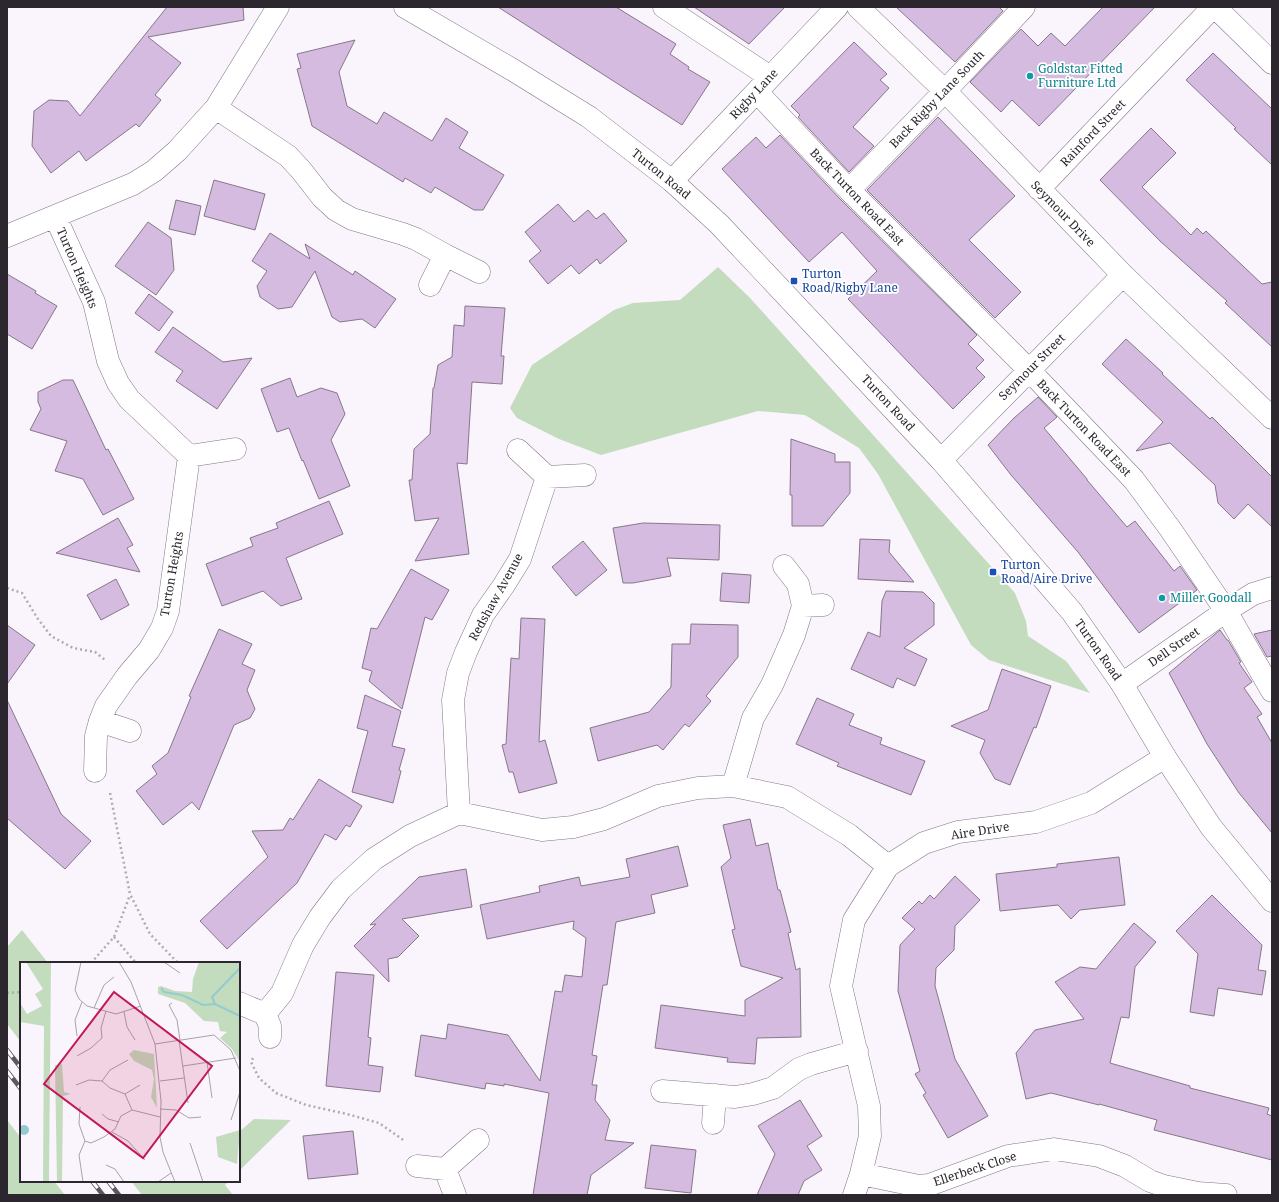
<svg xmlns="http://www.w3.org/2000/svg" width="1279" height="1202" font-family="'Noto Serif',serif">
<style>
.green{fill:#c3dcbe}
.building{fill:#d5bbdf;stroke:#86788a}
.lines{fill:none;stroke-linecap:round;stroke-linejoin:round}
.minor-casing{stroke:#837587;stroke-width:23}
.major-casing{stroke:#837587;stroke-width:23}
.path{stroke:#b0aab2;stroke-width:2.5;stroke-dasharray:2 3;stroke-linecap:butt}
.minor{stroke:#fff;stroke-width:22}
.major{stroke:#fff;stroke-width:22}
.rail-casing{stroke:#5d575f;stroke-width:4.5}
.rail{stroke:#fff;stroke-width:3;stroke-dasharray:9;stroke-linecap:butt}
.culture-dot{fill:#0f9aa8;stroke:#fff;stroke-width:1.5}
.transit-dot{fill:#1a4fb4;stroke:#fff;stroke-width:1.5}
.labels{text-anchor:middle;stroke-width:3.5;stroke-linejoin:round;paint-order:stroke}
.culture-label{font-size:12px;fill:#0d838f;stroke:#fff;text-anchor:start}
.street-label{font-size:12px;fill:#2c262e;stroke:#fff}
.transit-label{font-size:12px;fill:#164399;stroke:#fff;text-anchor:start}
.inset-river{fill:none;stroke:#94cbcf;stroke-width:2}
.inset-road{fill:none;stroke:#a8a2aa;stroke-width:1}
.view{fill:#c2185b;fill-opacity:0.15;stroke:#c2185b;stroke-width:2}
.inset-edge{fill:none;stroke:#2c262e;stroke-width:2}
</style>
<rect width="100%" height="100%" fill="#faf4fc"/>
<path class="green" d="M718,267l32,31 265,295 11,28 2,15 38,25 24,32 -101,-33 -18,-15 -93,-171 -19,-26 -54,-33 -47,-4 -157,44 -42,-16 -42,-21 -7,-10 22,-43 82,-55 19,-7 47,-3z
M22,930l26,33h-27v79l-14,-18v-77z
M254,1119l37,1 -52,51v-39z
M7,1120l14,18v43h33l11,14h-58z
M131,1181h98l-4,4 8,10h-91z"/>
<path class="building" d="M167,7h76l1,13 -96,17 33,26 -26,32 6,5 -22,27 -3,-3 -50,37 -7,-10 -28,22 -19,-27 2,-35 15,-11 19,1 12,15z
M498,7h118l60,37 -6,10 19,13 -1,2 22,13 -28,43z
M694,7h91l-36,37z
M896,7h103l4,4 -48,51z
M1103,7h52l-116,119 -27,-26 -11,12 -31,-30 51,-53 17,17 13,-13 14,13z
M355,40l-16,32 8,34 30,18 7,-12 48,29 14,-23 22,14 -9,16 45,27 -21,35h-9l-39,-23 -4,6 -26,-15 -2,4 -91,-56 -15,-57 4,-1 -4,-14z
M854,42l33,32 -7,6 9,8 -36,39 21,19 -25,26 -51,-55 2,-2 -9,-9z
M1213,53l59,56v56l-38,-36 2,-1 -50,-48z
M938,117l77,79 -46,44 52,52 -26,26 -128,-128z
M1151,128l25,25 -34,34 49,48 6,-7 6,6 3,-3 56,53 10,-2v65l-47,-44 2,-2 -67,-60 -60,-61z
M780,135l60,64 137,136 -9,9 16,16 -8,8 9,9 -32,32 -105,-110 29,-28 -35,-39 -33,30 -87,-93 34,-32 10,11z
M214,180l51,14 -10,36 -51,-14z
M176,200l25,6 -6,29 -26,-6z
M558,204l16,18 14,-12 8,9 8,-6 23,28 -27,23 -3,-5 -18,15 -8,-9 -23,19 -19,-23 12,-10 -16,-19z
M148,222l23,16 3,32 -18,25 -41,-29z
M270,233l40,26 -5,-15 48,31 2,-4 41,28 -21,29 -13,-9 -22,3 -8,-5 -17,-46 -23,36 -14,2 -18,-12 -3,-11 10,-15 -15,-10z
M7,274l29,17 -1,2 22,13 -25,43 -25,-15z
M149,294l24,18 -14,19 -24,-18z
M465,306l40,2 -4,48h3l-2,28 -30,-2 -5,82 -10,-1 12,91 -54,7 24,-43 -24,3 -6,-41h3l2,-31 16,-15 3,-46h1l4,-23 14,-8 2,-32 10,1z
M173,327l50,35 29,-4 -35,51 -41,-28 7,-10 -28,-19z
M1126,339l37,34 -1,1 48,45 2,-2 60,60v50l-24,-23 -14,15 -16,-16 -3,-18 -45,-42 -34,8 27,-29 -61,-58z
M290,378l7,19 24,-9 16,5 8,21 -14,26 19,46 -31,13 -16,-39 -1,1 -13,-33 -12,4 -16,-43z
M63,380h10l33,70 2,-1 26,50 -31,16 -20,-36 -28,-8 12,-30 -37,-11 11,-21 -3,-7v-10z
M1038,397l19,20 -13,11 43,51v1l40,47 8,-6 39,50 6,-5 17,24 -58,43 -61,-81 -67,-77 -23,-30 26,-27z
M791,439l44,15v8h15v31l-27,33h-31v-31h-2z
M329,501l14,33 -57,24 16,41 -21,7 -18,-15 -41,15 -16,-42 47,-18 -3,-8 28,-10 -2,-5z
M118,518l15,27 -6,3 13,24 -84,-19z
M643,523l77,2 -1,35 -52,-2 4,18 -38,7h-10l-10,-55z
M860,539l30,1 -1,12 25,30 -56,-3z
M583,541l24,29 -31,26 -24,-29z
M411,569l38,21 -17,30 -7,-3 -23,92 -33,-28 3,-10 -10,-3 9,-40 6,1z
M722,573l29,2 -2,28 -29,-2z
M116,579l13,26 -28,15 -14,-25z
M886,591l37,1 11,11v22l-30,23 23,11 -12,27 -18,-8 -4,10 -42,-19 17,-37 12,5 2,-36z
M521,618l24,1 -6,123 6,-2 12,43 -38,10 -6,-21h-4l-7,-27 4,-1 5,-86 8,1z
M691,624l47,1v32l-32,39 5,5 -22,26 -4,-3 -22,26 -6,-5 -59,16 -8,-33 59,-16 22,-25 1,-43h18z
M7,625l28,20 -28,39z
M219,629l33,15 -10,20 13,6 -8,20 8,19 -5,9 -16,7 -35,85 -7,-8 -29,23 -27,-34 21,-17 -5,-8 16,-13 23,-56 -2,-1z
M1220,630l7,10h1l13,22 -2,1 13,19 -8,6 18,26 -5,3 15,26v90l-33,-40 -32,-49 -38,-71z
M1272,630v26l-5,1 -13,-23z
M1002,669l49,17 -15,42 -2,-1 -24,58 -15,-6 -15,-26 5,-13 -34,-14 37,-16z
M365,695l36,16 -9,35 13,3 -6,21 2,1 -8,32 -41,-11 16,-61 -11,-3z
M817,698l37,16 -5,11 33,13 -2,6 45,17 -14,34 -74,-29 2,-3 -43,-19z
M7,700l54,114 30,27 -26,28 -58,-51z
M319,779l43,27 -12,21 -4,-2 -10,15 -11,-6 -28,49 -70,66 -27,-28 68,-64 -16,-26 31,-1 7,-12 3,2z
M750,819l6,27 12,-3 10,47h2l11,42 -3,1 8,37 4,-2 1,69 -44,1 -2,26 -28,-2 1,-4 -73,-10 6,-43 84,11v-16l38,-22 -42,-12 -9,-36 3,-1 -14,-62 10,-9 -8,-33z
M678,846l10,40 -37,9 4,18 -39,9 -9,63h-4l-11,70 5,1 -5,29h5l-2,15 15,20 -5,20 29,3 -43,32 -4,20h-54l16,-102 -45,-9v2l-18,-3 -1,6 -70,-13 6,-41 25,4 2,-15 60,11 32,46 15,-90 7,1 3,-17 17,2 4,-39 -13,-9 1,-8 -87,18 -7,-34 60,-13 -1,-6 40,-9 2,9 49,-9 -4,-18z
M1119,857l6,48 -45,5 -9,9 -13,-14 -58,6 -4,-37 61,-7v-3z
M466,869l6,38 -70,12 17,17 -21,21 -10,2 1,23 -35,-36 22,-22 -6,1 49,-48z
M955,876l25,24 -25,26 -1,24 -18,18 -1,18 20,73 33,57 -40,22 -25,-43 3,-2 -11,-19 5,-3 -22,-80 2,-46 15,-16 -13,-11 17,-17 3,3 8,-9 4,4z
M1212,895l50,50 -4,25 8,1 -4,24 -44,-7 -4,28 -24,-4 8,-58 -22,-23z
M1134,923l22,19 -21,25 -6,51 -8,-1 -11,46 80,23v2l79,20 -2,6 5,2v44l-118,-30 3,-10 -58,-16v1l-48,-12 -25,6 -10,-46 19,-23 49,-11 -29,-37 25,-15 16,2z
M336,972l38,3 -6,62 3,1 -3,27 15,2 -3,25 -54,-6z
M800,1100l22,36 -15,10 15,24 -18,11 -6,14h-41l18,-41 -17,-28z
M353,1131l5,43 -50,5 -5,-43z
M651,1145l45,5 -5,43 -46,-5z"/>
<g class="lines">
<defs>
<path id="minor" d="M664,7l106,70
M858,7l87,84 178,184 149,143
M1215,7l57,56
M757,92l92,98 180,180 105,110 37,50 55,81 46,80
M216,108l72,48 13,14 21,27 14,13 16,9 51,15 13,5 29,16 34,17
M672,181l165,-174
M1039,189l174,-182
M849,190l96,-99 79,-84
M55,216l39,86 14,59 10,22 11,16 60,57 -21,155 -6,17 -13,22 -22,26 -21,30 -6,15 -4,15 -1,35
M7,236l126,-52 21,-13 23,-20 39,-43 62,-101
M430,285l15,-30
M518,450l29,27 38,-2
M189,456l46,-7
M941,460l182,-185
M784,566l14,18 5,22 20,-1
M1122,684l104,-73 27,-17 19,-6
M100,721l30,10
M733,786l20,-68 19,-33 22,-50 9,-29
M459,813l-6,-113 5,-27 8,-21 17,-37 21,-30 16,-26 27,-82
M239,1003l26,11 5,12v11
M265,1014l17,-21 21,-48 17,-28 21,-28 33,-30 36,-23 49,-23 83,17 31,-3 31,-8 54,-23 40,-8 35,-2 54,11 62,38 39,31
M662,1091l73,6 18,-3 20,-6 26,-19 12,-5 46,-13
M713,1123l2,-28
M417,1166l28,3 33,-29
M445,1169l10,26
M861,1174l58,12 10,-1 79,-29 46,-7 45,7 26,10 25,15 14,5 34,7 28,2
M854,1195l7,-21 9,-38 -1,-30 -28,-120 13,-66 34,-54 36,-23 34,-11 78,-10 55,-19 74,-46"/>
<path id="major" d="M405,7l108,63 76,47 83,64 47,43 222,236 131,152 50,72 43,73 46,70 61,74"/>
</defs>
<use href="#minor" class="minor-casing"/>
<use href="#major" class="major-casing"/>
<path class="path" d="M7,588l15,5 16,26 13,17 22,12 22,4 10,8
M110,793l20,101 20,40 28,29
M114,937l22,26
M91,963l23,-26 16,-42
M7,993l14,-1
M253,1058l-2,4 8,16 17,15 30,12 41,9 32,9 23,16 2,4"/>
<use href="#minor" class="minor"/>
<use href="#major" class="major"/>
<defs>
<path id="rail" d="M7,1050l14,18
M7,1071l14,18
M92,1181l11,14
M108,1181l11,14"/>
</defs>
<use href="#rail" class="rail-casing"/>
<use href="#rail" class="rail"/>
</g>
<g class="culture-dot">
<circle cx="1030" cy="76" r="4"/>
<circle cx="1162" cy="598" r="4"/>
</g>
<g class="transit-dot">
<rect x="790" y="277" width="8" height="8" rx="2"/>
<rect x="989" y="568" width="8" height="8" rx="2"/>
</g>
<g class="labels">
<g class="culture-label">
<text x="1038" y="73">Goldstar Fitted<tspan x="1038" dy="14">Furniture Ltd</tspan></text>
<text x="1170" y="602">Miller Goodall</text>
</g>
<g class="street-label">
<text transform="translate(754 94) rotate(-47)" y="4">Rigby Lane</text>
<text transform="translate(937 99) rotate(-46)" y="4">Back Rigby Lane South</text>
<text transform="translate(1093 133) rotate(-46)" y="4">Rainford Street</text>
<text transform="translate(661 174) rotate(39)" y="4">Turton Road</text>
<text transform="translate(857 197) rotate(46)" y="4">Back Turton Road East</text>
<text transform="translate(1063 214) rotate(46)" y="4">Seymour Drive</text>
<text transform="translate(77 268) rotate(67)" y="4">Turton Heights</text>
<text transform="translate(1032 367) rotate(-45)" y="4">Seymour Street</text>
<text transform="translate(888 403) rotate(47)" y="4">Turton Road</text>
<text transform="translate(1084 428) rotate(46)" y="4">Back Turton Road East</text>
<text transform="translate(172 574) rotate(-80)" y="4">Turton Heights</text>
<text transform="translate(496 597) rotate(-61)" y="4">Redshaw Avenue</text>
<text transform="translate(1174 647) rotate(-35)" y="4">Dell Street</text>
<text transform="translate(1098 650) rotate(55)" y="4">Turton Road</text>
<text transform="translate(980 831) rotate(-9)" y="4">Aire Drive</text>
<text transform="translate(975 1169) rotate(-18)" y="4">Ellerbeck Close</text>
</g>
<g class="transit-label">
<text x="802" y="278">Turton<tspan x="802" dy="14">Road/Rigby Lane</tspan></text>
<text x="1001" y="569">Turton<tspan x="1001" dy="14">Road/Aire Drive</tspan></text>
</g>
</g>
<g transform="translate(20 962)">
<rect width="220" height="220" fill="#faf4fc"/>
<path d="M6,0h25l-2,220h-6l1,-156 -24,-4v-19l7,11 15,-8 -7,-12 8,-5zM179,0h41v100l-8,-13 -12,-11 7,-6 -7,-1 -2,-9 -14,-1 -19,-18 -27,-9v-7l3,-1 14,5 17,1 1,-13zM114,88l20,4 3,54 -6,-11 3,-18 -2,-9 -18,-9 -5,-7zM42,102l2,28 7,2 -8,2 -1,86h-5l-2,-117zM220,168l-3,34 -19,-7 -2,-20z" fill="#c3dcbe"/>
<path d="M-1 168a5 5 0 1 1 10 0a5 5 0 1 1-10 0Z" fill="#94cbcf"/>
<path class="inset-river" d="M220,6l-28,29 3,7 25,12M141,26l3,4 18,3 21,10 12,-1"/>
<path class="inset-road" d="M61,0l-6,28 4,9 8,7 29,8 25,-8M99,0l12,20 24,62 6,57 -1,36 3,15 12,30M144,0l16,11M152,41l-3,2 8,15 3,20M74,46l10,-23 10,-8M104,50l3,15 8,13M57,74l-2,-16 7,-18M159,78l9,63M135,82l59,-9 17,15 9,21M57,94l14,-8 11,-10 -1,-10 5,-17M187,100l5,36M163,104l53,-8M82,119l8,-11 18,-10M140,119l24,-3M56,123l13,-5 13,1 8,7 15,6 7,16M105,132l15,-9M60,145l-1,17 6,17M140,147l16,1 13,8 12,-1M82,152l6,5 11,3M211,158l9,-28M92,170l16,9 17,19M65,179l6,2 13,-6 11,-8 6,-13 11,-6 28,7M170,181l13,39M86,203l9,4 9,13M63,220l-4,-27 6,-14M138,220l13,-9"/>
<path class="view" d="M94,30l98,74 -69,92 -99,-74z"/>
<rect width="220" height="220" class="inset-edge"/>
</g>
<rect width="1279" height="1202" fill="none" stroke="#2c262e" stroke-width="16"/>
</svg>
